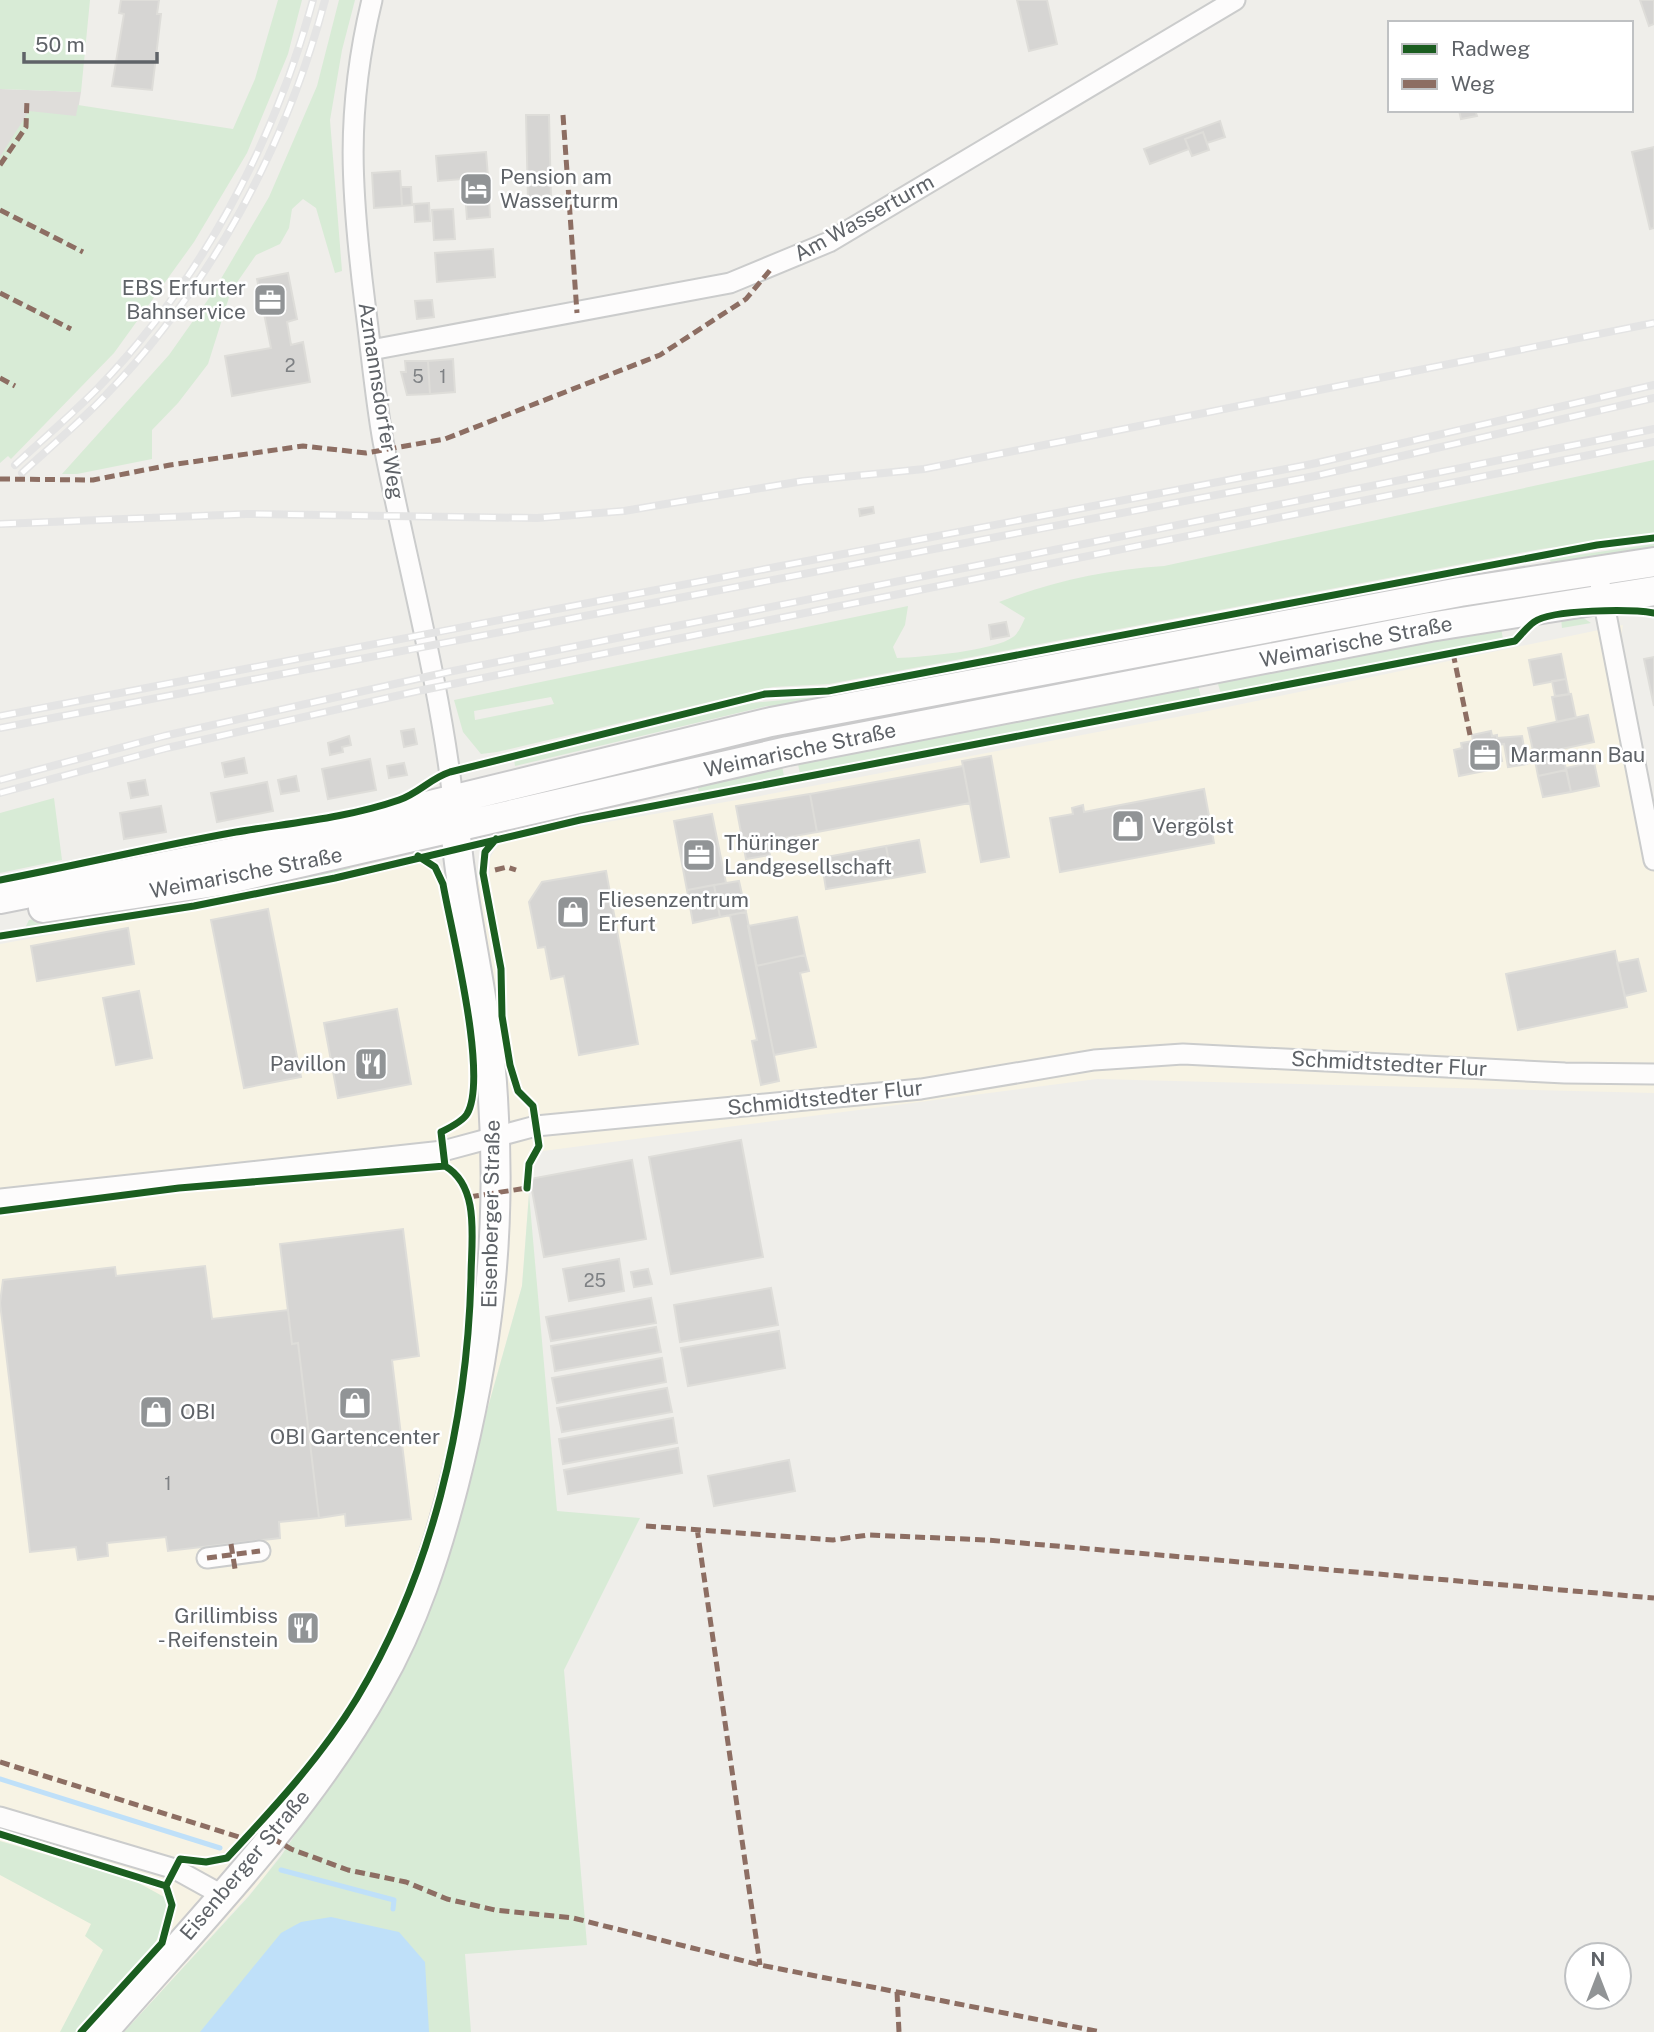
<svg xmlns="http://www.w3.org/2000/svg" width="1654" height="2032" font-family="'Public Sans',sans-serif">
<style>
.commercial{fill:#f7f3e4}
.industrial{fill:#dfddda}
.green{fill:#d8ebd6;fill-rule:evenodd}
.water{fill:#bfe0f9}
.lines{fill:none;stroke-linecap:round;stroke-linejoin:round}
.stream{stroke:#bfe0f9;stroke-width:5}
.building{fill:#d6d5d3;stroke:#deddd9;stroke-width:2}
.street-casing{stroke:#cbcccc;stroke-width:23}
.secondary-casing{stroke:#cacacb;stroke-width:32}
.street{stroke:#fdfcfc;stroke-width:19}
.secondary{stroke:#fdfcfc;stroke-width:28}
.rail-casing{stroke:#e4e4e4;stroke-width:8}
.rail{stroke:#fff;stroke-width:5;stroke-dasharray:16;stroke-linecap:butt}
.quiet{stroke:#8d6e63;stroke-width:5;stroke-dasharray:10 5;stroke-linecap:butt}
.cycleway-casing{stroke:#fff;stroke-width:11}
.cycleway{stroke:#1b5e20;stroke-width:7}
.labels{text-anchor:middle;stroke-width:5;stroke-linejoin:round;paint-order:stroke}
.number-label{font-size:18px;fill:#7e8184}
.poi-label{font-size:21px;fill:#5f6368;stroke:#fff;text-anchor:start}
.street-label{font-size:21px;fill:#5f6368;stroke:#fff}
</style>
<rect width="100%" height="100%" fill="#efeeea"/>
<path class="commercial" d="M1623,625l-2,12 33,166v290l-557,-14 -554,72 -10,11 -3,17 -8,107 -53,189 -111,265 -95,139 -139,153h-124v-1088l208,-38 214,-45 12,14 7,15 49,-11v-21l10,-18 249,-42 454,-86z"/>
<path class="industrial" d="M0,89l81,3 -4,24 -77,41z"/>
<path class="green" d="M0,0h90l-9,92 -81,-3z
M278,0h24l-14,54 -41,99 -53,89 -80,111 -103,106 -3,-3 -8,7v-306l29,-46 47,5 2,-11 155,24 22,-50z
M339,0h16l-13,50 -12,70 12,151 -7,2 -19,-65 -13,-9 -11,10 -3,19 -9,16 -24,11 -25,36 -23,73 -30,39 -26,27v29l-75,15h-15l107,-119 43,-61 57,-97 48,-111z
M1654,460v74l-113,15 -712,135 -56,3 -276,65 -16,2 -18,-22 -9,-32 454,-94 -3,19 -12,22 4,11c25,-1 97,-7 116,-21 6,-4 9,-13 12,-19l-26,-16c54,-21 107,-32 165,-36zM551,697l3,7 -79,16 -1,-9z
M1654,544v7l-103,15 -1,-7z
M1427,581l-30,14 -344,65 -1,-6z
M1543,587l3,11 -1026,203 265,-63 34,-12z
M1579,615l12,8 -29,5 -1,-10z
M1501,628l2,11 -282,55 -3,-10 5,-6z
M1034,657l2,7 -220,40 -49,2 -252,60 -1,-7 237,-56 87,-8z
M1198,686l3,11 -401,77 -3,-15z
M781,761l3,15 -85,17 -2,-10z
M54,798l8,62 -62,13v-60z
M349,865l2,7 -189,35 7,-8z
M134,904l-5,8 -104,16 4,-8z
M529,1194l28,317 83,7 -76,152 23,275 -122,9 6,78h-347l125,-136 32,-40 77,-116 111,-265 53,-189z
M0,1841l135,40 31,17c12,41 -63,105 -90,134h-16l43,-82 -18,-14 6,-12 -91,-49z"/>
<path class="water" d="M331,1917l68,15 26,30 4,70h-229l81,-99 20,-11z"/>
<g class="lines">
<path class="stream" d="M0,1779l220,69
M281,1870l113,30 -1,9"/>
</g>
<path class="building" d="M121,0h38l-2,14h4l-9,76 -40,-4 12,-72 -5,-1z
M1017,0h30l10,44 -28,7z
M1640,0h14v24l-5,2z
M1459,110h16l2,6 -16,3z
M526,115h23l2,85 -23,1z
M1220,121l5,16 -18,6 -4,-11 -18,7 4,10 -39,15 -6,-15z
M1203,132l6,18 -17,6 -7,-17z
M1654,147v81l-4,1 -18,-77z
M486,152l2,25 -50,4 -2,-25z
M400,171l2,35 -28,2 -2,-35z
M488,177l2,40 -23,2 -3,-40z
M401,187h10l1,18 -10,1z
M429,203l1,18 -15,1 -1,-18z
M453,209l2,30 -21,1 -2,-30z
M493,249l2,28 -58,5 -2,-29z
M288,273l9,46 -10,3 4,23 12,-3 7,40 -78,14 -7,-40 46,-8 -14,-69z
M432,300l2,17 -17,2 -2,-18z
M453,359l2,33 -25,2 -2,-33z
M405,361h23l2,33 -23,1 -6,-23h5z
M873,507l1,6 -14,3 -1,-7z
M1006,622l3,14 -18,3 -2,-14z
M1561,654l5,25 -32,6 -5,-25z
M1654,657v49l-10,-47z
M1566,679l3,15 -14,2 -3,-15z
M1571,694l5,24 -19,4 -5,-25z
M1588,715l6,27 -60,13 -6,-27z
M414,729l3,15 -13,3 -3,-16z
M1491,731l1,5 5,-1v3l25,-2 5,28 -19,3 -4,-23 -5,1 3,16 -5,1 2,6 -40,8 -5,-26 8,-2 -1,-5 12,-2 -1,-6z
M349,736l2,9 -9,2 1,5 -13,3 -2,-12z
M1562,749l4,21 -28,6 -4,-21z
M991,756l18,101 -28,5 -19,-101z
M244,758l3,15 -22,4 -3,-14z
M370,759l6,31 -48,9 -6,-30z
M1594,762l5,24 -28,6 -5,-24z
M404,763l3,12 -18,3 -2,-12z
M963,766l7,37 -153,29 -7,-38z
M1566,770l5,22 -28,5 -5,-21z
M296,776l3,15 -18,3 -3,-14z
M145,780l3,15 -17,3 -3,-15z
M267,782l6,29 -56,11 -6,-29z
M1204,789l10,54 -154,29 -10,-54 23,-4 -1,-6 11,-3 1,7z
M810,794l7,38 -50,9 3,14 -24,4 -10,-53z
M161,806l5,26 -42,7 -4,-26z
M712,814l14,69 -39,7 -13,-69z
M919,840l6,32 -33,6 -6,-32z
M886,846l6,32 -66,11 -5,-31z
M606,871l32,173 -59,11 -15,-79 -13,3 -6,-32 -7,1 -9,-46 13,-20z
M739,881l7,31 -26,5 -6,-32z
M714,885l6,32 -27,6 -6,-33z
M268,909l33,168 -57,11 -33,-168z
M746,912l33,169 -18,4 -9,-44 5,-1 -27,-125z
M797,917l8,38 -49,11 -8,-40z
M128,928l6,36 -97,17 -6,-35z
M1615,951l12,56 -109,23 -12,-56z
M805,955l4,16 -9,2 16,74 -42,8 -18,-89z
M1638,959l8,32 -21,5 -8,-33z
M139,991l13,67 -36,7 -13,-67z
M397,1009l14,75 -73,14 -14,-75z
M741,1140l22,117 -92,17 -22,-117z
M632,1160l14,79 -102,18 -14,-78z
M403,1229l16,127 -27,4 19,159 -65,7 -1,-12 -26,4 -21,-175 -6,1 -12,-100z
M619,1259l5,32 -55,10 -6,-32z
M205,1266l7,53 76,-9 4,34 6,-1 21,175 -40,4 1,16 -112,13 -2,-14 -59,6 1,13 -30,4 -2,-13 -46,5 -30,-249 3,-23 112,-13 1,9z
M648,1269l4,15 -18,3 -3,-15z
M771,1288l7,37 -98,17 -6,-37z
M651,1298l5,25 -105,18 -5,-24z
M656,1327l5,25 -106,19 -4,-25z
M779,1331l6,37 -97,18 -7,-38z
M662,1358l4,24 -109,21 -5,-25z
M667,1388l5,24 -110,20 -5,-24z
M673,1418l4,25 -114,21 -4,-25z
M678,1448l4,25 -114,21 -4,-24z
M789,1460l6,31 -81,15 -6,-30z
M308,1621l2,21 -9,1 -3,-20z"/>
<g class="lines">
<defs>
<path id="street" d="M372,0c-27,111 -21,192 -7,304 6,45 10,92 18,137 23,119 56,237 70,358
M371,350l359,-67 99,-41 406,-242
M1597,568l57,292
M0,1199l443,-48 93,-25 385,-37 173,-29 89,-6 382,19 89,1
M207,1558l53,-7
M0,1817l175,52 47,26"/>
<path id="secondary" d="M0,899l250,-50 521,-127 689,-130 194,-30
M43,908l178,-27 567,-130 642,-124 224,-36
M103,2032c96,-111 203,-218 275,-347 36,-63 58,-131 76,-201 34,-133 48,-248 39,-386 -5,-96 -33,-190 -39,-286"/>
</defs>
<use href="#street" class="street-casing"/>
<use href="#secondary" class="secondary-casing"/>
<use href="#street" class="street"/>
<use href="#secondary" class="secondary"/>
<defs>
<path id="rail" d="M15,465c27,-25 56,-50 82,-76 104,-108 177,-245 216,-389
M22,473c27,-25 56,-49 82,-76 106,-109 182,-250 221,-397
M0,524l247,-10 290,4 87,-7 179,-30 121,-12 730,-146
M0,716l1312,-252 342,-79
M0,728l1315,-252 339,-78
M0,780l164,-44 284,-64 1206,-243
M0,793l167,-45 251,-57 1236,-249"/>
</defs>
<use href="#rail" class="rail-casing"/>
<use href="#rail" class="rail"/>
<path class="quiet" d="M563,115l14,198
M0,165l26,-38 1,-28
M0,210l83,42
M0,293l71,36
M0,378l15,8
M0,479l93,1 77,-15 133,-19 63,7 79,-14 215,-84 86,-56 25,-30
M1453,653l17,82
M495,870l12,-3 9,3
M469,1197l58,-9
M646,1526l187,14 35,-5 119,5 667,58
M697,1528l63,437
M231,1544l4,25
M207,1558l53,-7
M0,1762l245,77
M272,1838l19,11 57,21 58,12 41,17 48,11 78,8 187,47 341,67
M897,1992l2,40"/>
<defs>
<path id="cycleway" d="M496,839l-11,13 -2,21 18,96 1,47 8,49 8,26 15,15 6,40 -10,18 -2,24
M0,880c79,-15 157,-34 236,-48 54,-9 111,-14 163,-32 20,-7 32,-22 51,-28l315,-78 63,-3 769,-146 57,-7
M0,936l194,-30 141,-28 245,-58 935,-179c6,-6 12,-14 19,-19 18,-13 97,-13 120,-9
M0,1211l179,-23 266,-22
M0,1834l166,52
M81,2032l81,-89 10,-38 -6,-19 14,-27 26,3 21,-4c46,-49 95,-102 130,-160 75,-125 110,-276 114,-420 0,-37 10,-91 -26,-112l-4,-34c8,-4 21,-10 26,-18 22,-37 -16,-184 -24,-230l-8,-17 -17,-11"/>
</defs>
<use href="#cycleway" class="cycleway-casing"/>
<use href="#cycleway" class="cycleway"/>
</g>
<defs>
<symbol id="hotel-square" viewBox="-11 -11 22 22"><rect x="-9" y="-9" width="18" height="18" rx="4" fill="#919496" stroke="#fff"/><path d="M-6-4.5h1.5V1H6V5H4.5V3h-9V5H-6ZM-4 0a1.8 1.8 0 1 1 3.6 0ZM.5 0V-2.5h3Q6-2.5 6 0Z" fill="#fff"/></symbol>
<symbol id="office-square" viewBox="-11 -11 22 22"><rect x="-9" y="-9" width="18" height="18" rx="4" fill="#919496" stroke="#fff"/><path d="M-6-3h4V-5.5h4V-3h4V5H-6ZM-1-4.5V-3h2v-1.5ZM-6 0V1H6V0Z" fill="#fff"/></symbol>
<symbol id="shop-square" viewBox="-11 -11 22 22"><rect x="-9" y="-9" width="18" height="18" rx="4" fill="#919496" stroke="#fff"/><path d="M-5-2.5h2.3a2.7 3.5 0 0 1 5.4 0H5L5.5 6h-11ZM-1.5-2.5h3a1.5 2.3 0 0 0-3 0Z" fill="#fff"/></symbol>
<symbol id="restaurant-square" viewBox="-11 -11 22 22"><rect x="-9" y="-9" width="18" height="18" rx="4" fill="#919496" stroke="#fff"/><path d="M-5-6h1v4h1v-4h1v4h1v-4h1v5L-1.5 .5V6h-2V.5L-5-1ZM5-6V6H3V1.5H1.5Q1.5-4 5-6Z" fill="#fff"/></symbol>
</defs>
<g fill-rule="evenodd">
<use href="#hotel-square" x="457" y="170" width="38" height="38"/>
<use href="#office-square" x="251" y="281" width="38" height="38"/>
<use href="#office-square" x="1466" y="736" width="38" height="38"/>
<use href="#shop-square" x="1109" y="807" width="38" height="38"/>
<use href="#office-square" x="680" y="836" width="38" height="38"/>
<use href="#shop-square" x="554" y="893" width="38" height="38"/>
<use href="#restaurant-square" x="352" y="1045" width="38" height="38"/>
<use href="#shop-square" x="336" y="1384" width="38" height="38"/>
<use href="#shop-square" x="137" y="1393" width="38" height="38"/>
<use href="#restaurant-square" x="284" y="1609" width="38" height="38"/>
</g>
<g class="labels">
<g class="number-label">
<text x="290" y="372">2</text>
<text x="418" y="383">5</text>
<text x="443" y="383">1</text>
<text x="595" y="1287">25</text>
<text x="168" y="1490">1</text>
</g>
<g class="poi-label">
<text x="500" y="184">Pension am<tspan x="500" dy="24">Wasserturm</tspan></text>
<text x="246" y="295" text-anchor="end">EBS Erfurter<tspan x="246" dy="24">Bahnservice</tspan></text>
<text x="1510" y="762">Marmann Bau</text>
<text x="1152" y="833">Vergölst</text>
<text x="724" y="850">Thüringer<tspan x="724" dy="24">Landgesellschaft</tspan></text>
<text x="598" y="907">Fliesenzentrum<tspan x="598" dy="24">Erfurt</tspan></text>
<text x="346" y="1071" text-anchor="end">Pavillon</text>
<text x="180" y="1419">OBI</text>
<text x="355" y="1444" text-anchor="middle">OBI Gartencenter</text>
<text x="278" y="1623" text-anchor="end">Grillimbiss<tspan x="278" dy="24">- Reifenstein</tspan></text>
</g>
<g class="street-label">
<text transform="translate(864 218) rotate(-29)" y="7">Am Wasserturm</text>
<text transform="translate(381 401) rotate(81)" y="7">Azmannsdorfer Weg</text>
<text transform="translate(1356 642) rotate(-11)" y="7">Weimarische Straße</text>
<text transform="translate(800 750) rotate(-12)" y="7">Weimarische Straße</text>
<text transform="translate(246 873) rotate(-11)" y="7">Weimarische Straße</text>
<text transform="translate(1389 1064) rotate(3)" y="7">Schmidtstedter Flur</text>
<text transform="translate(825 1098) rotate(-6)" y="7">Schmidtstedter Flur</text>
<text transform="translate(491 1214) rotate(-89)" y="7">Eisenberger Straße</text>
<text transform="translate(245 1865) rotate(-50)" y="7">Eisenberger Straße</text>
</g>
</g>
<rect x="1388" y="21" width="245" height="91" fill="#ffffff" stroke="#bfc1c3" stroke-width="2"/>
<rect x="1402" y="44" width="35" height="10" fill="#1b5e20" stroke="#bfc1c3" stroke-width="2"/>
<text x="1451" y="56" font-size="21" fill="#5f6368">Radweg</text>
<rect x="1402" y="79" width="35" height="10" fill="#8d6e63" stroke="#bfc1c3" stroke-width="2"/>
<text x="1451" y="91" font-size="21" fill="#5f6368">Weg</text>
<g transform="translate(1598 1976)"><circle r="33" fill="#ffffff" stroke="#bfc1c3" stroke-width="2"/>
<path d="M0-5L12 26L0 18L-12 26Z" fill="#919496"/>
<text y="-10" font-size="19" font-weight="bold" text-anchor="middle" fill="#5f6368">N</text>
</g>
<path d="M24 52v10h133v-10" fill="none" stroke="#5f6368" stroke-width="3.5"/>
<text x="35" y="52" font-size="21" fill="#5f6368" stroke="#ffffff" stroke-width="5" paint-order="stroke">50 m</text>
</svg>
